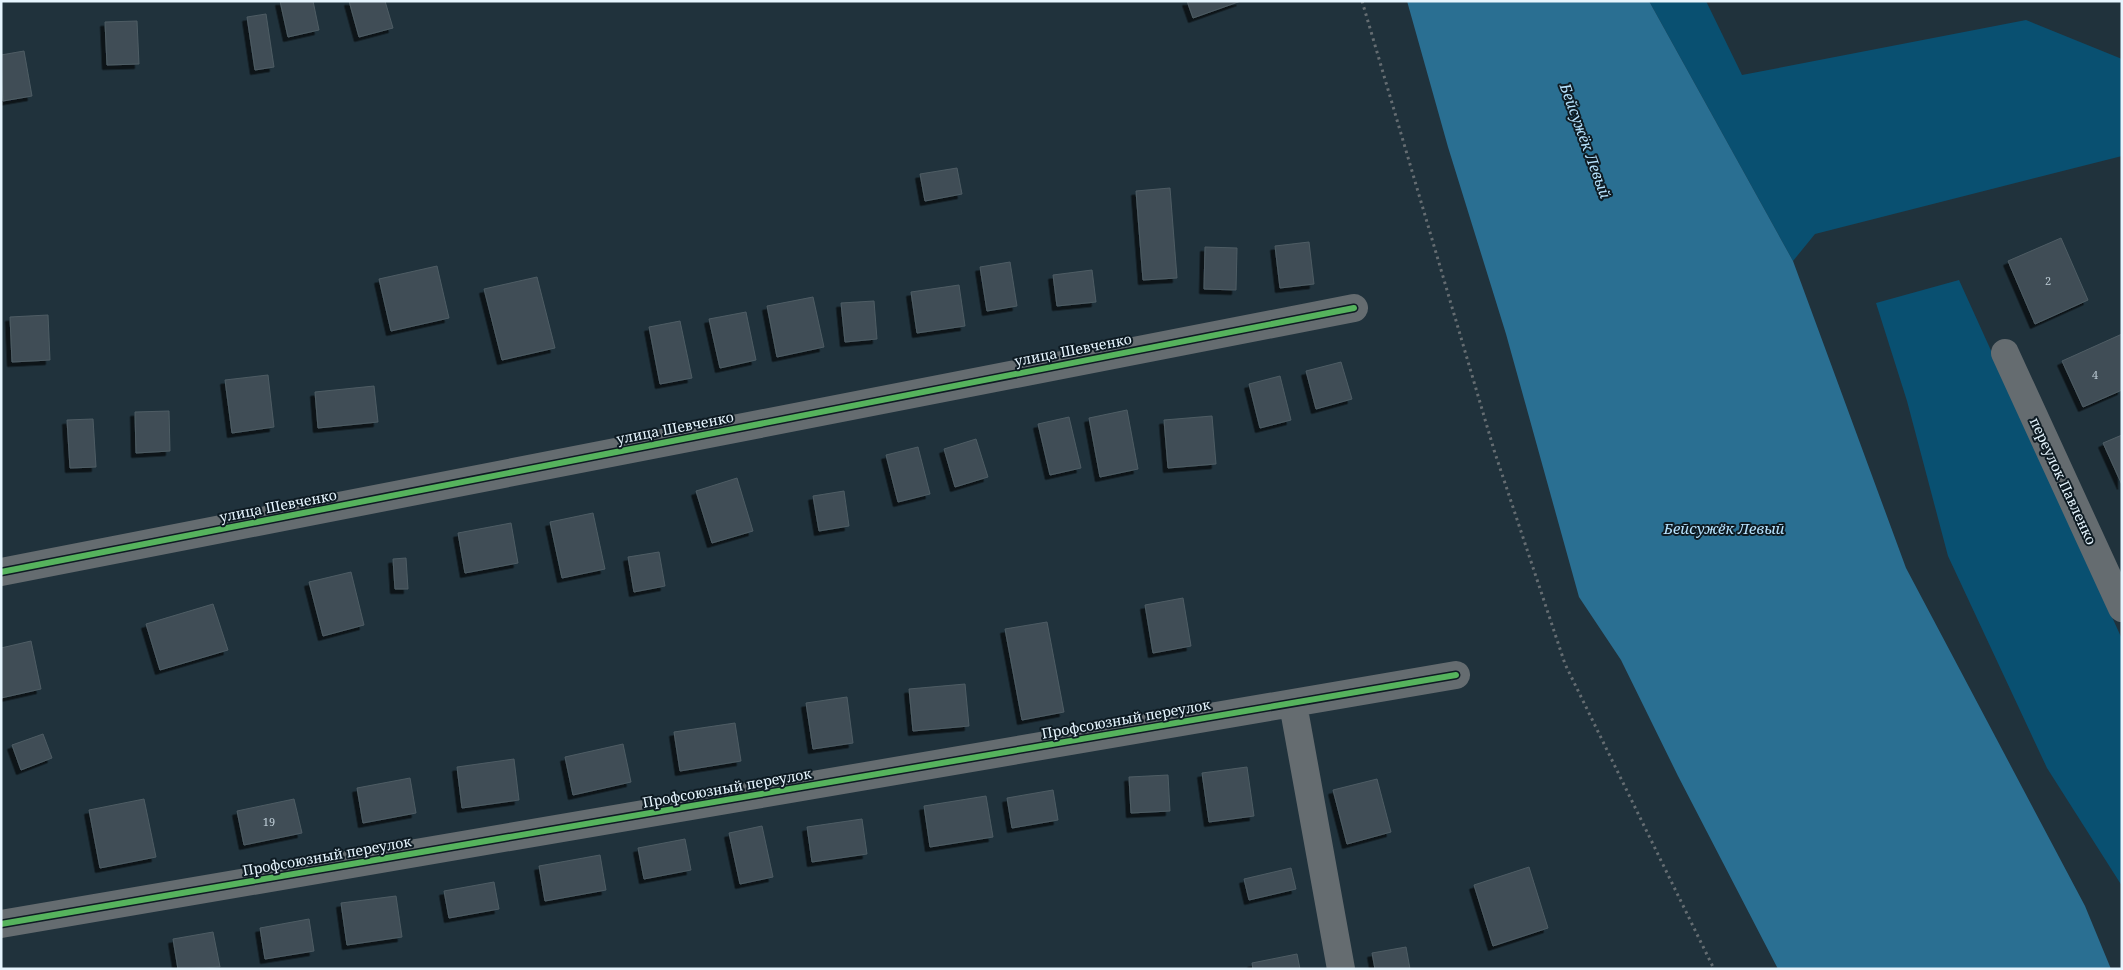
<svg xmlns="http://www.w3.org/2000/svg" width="2123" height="970" font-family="'Noto Serif',serif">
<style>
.green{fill:#095071}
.water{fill:#2a6f92}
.building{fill:#404e56;stroke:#4e5c64;filter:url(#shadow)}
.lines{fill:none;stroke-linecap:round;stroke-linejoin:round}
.path{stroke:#656d72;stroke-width:3;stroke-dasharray:2.5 4;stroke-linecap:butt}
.minor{stroke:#656c70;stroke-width:28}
.cycleway-casing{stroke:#0e1b23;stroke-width:9}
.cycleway{stroke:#56b35d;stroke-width:6}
.labels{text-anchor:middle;stroke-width:4;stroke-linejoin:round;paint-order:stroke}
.number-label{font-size:11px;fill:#bccbd4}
.street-label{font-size:14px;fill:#e6f5fe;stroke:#0e1b23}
.water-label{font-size:15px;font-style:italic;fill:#b7e2fd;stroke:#0e1b23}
</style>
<defs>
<filter id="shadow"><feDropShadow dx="-4.5" dy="4.5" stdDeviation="0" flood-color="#0009"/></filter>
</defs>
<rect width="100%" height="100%" fill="#20323c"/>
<path class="green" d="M1649,1h57l36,74 284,-55 96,39v97l-307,78 -22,27z
M1959,280l163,359v247l-75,-118 -99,-212 -41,-155 -31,-98z"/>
<path class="water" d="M1407,1h242l144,260 113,307 179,338 26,63h-333l-100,-193 -57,-116 -42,-63 -73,-263 -58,-187z"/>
<path class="building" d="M280,1h33l6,29 -31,7z
M349,1h36l8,27 -34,9z
M1187,1h54l-48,17z
M266,14l8,53 -19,3 -8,-53z
M137,21l2,43 -32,1 -2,-43z
M24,51l8,45 -29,5 -2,-46z
M957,168l5,26 -37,7 -5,-27z
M1170,188l7,90 -34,2 -7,-89z
M2061,238l27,62 -53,24 -27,-63z
M1309,242l5,42 -34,4 -5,-42z
M1205,247l32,1 -1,42 -32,-1z
M1010,262l7,44 -30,5 -7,-44z
M437,266l12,52 -58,13 -12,-52z
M1092,270l4,32 -39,4 -4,-31z
M537,277l18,71 -53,12 -18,-71z
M959,285l6,41 -48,7 -6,-41z
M813,297l11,50 -47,10 -10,-51z
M874,301l3,38 -32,3 -4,-39z
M746,312l10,48 -36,8 -11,-49z
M48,315l2,45 -38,2 -2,-45z
M680,321l12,57 -32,6 -11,-57z
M2122,334v56l-39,17 -21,-46z
M1341,362l11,37 -36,10 -10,-38z
M268,375l6,52 -42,6 -7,-53z
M1280,376l11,44 -31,8 -11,-44z
M374,386l4,36 -60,6 -3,-36z
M1127,410l11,59 -38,8 -11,-59z
M169,411l1,40 -34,2 -1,-41z
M1212,416l4,48 -48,4 -4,-48z
M1069,417l12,51 -31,7 -12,-51z
M93,419l3,48 -26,1 -3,-48z
M2122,435v50l-19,-42z
M976,439l12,38 -33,10 -11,-38z
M918,447l12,47 -32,8 -12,-47z
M737,478l16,53 -41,12 -16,-52z
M844,491l5,35 -30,5 -6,-35z
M593,513l12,56 -43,9 -12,-56z
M511,523l7,40 -53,10 -7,-40z
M659,552l6,34 -31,6 -6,-35z
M406,558l2,31h-13l-2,-30z
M351,572l13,53 -41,11 -14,-54z
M1183,598l8,48 -38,7 -8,-48z
M213,604l15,46 -68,20 -14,-46z
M1047,622l17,90 -42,8 -17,-91z
M31,641l10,48 -40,9v-50z
M965,684l4,42 -56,5 -4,-42z
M847,697l6,46 -40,6 -7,-46z
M735,723l6,38 -61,10 -6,-39z
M43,734l9,24 -31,12 -9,-25z
M623,744l8,38 -58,13 -8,-38z
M514,759l5,41 -57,8 -5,-41z
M1247,767l7,49 -45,6 -7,-49z
M1168,775l2,36 -39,2 -2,-36z
M410,778l6,35 -53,10 -6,-35z
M1377,779l14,53 -44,12 -14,-54z
M1053,790l5,30 -46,8 -5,-30z
M986,796l7,41 -63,10 -6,-41z
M144,799l12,58 -56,11 -11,-58z
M294,799l8,34 -58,12 -7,-34z
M862,819l5,35 -55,8 -5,-35z
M762,826l11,51 -33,7 -11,-51z
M685,839l6,31 -47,9 -6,-31z
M600,855l6,35 -61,11 -6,-35z
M1529,867l19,61 -55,18 -19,-61z
M1291,868l5,21 -47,11 -5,-21z
M494,882l5,27 -50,9 -5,-27z
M396,896l6,41 -55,8 -6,-42z
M309,919l5,32 -49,8 -5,-31z
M213,932l7,35 -42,2 -5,-30z
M1406,947l4,22h-35l-3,-16z
M1297,954l3,15h-47l-1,-6z"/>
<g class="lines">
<path class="path" d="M1362,1l132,449 71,214 149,305"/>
<path class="minor" d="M2005,353l117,255
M1,572l1353,-264
M1293,704l48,265
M1,924l1455,-249"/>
<defs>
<path id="cycleway" d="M1,572l1353,-264
M1,924l1455,-249"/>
</defs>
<use href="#cycleway" class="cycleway-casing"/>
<use href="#cycleway" class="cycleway"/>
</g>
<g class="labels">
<g class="number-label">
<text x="2048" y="285">2</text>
<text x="2095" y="379">4</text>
<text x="269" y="826">19</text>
</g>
<g class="street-label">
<text transform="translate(1073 350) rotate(-11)" y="5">улица Шевченко</text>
<text transform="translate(675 428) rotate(-11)" y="5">улица Шевченко</text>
<text transform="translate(2063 481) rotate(65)" y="5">переулок Павленко</text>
<text transform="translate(278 506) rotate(-11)" y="5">улица Шевченко</text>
<text transform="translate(1126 719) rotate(-10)" y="5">Профсоюзный переулок</text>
<text transform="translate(727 788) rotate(-10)" y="5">Профсоюзный переулок</text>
<text transform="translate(327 856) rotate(-10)" y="5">Профсоюзный переулок</text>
</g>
<g class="water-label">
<text transform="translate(1585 141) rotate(70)" y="5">Бейсужёк Левый</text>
<text x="1724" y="534">Бейсужёк Левый</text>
</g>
</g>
<rect width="2123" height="970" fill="none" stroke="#e6f5fe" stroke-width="5"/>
</svg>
